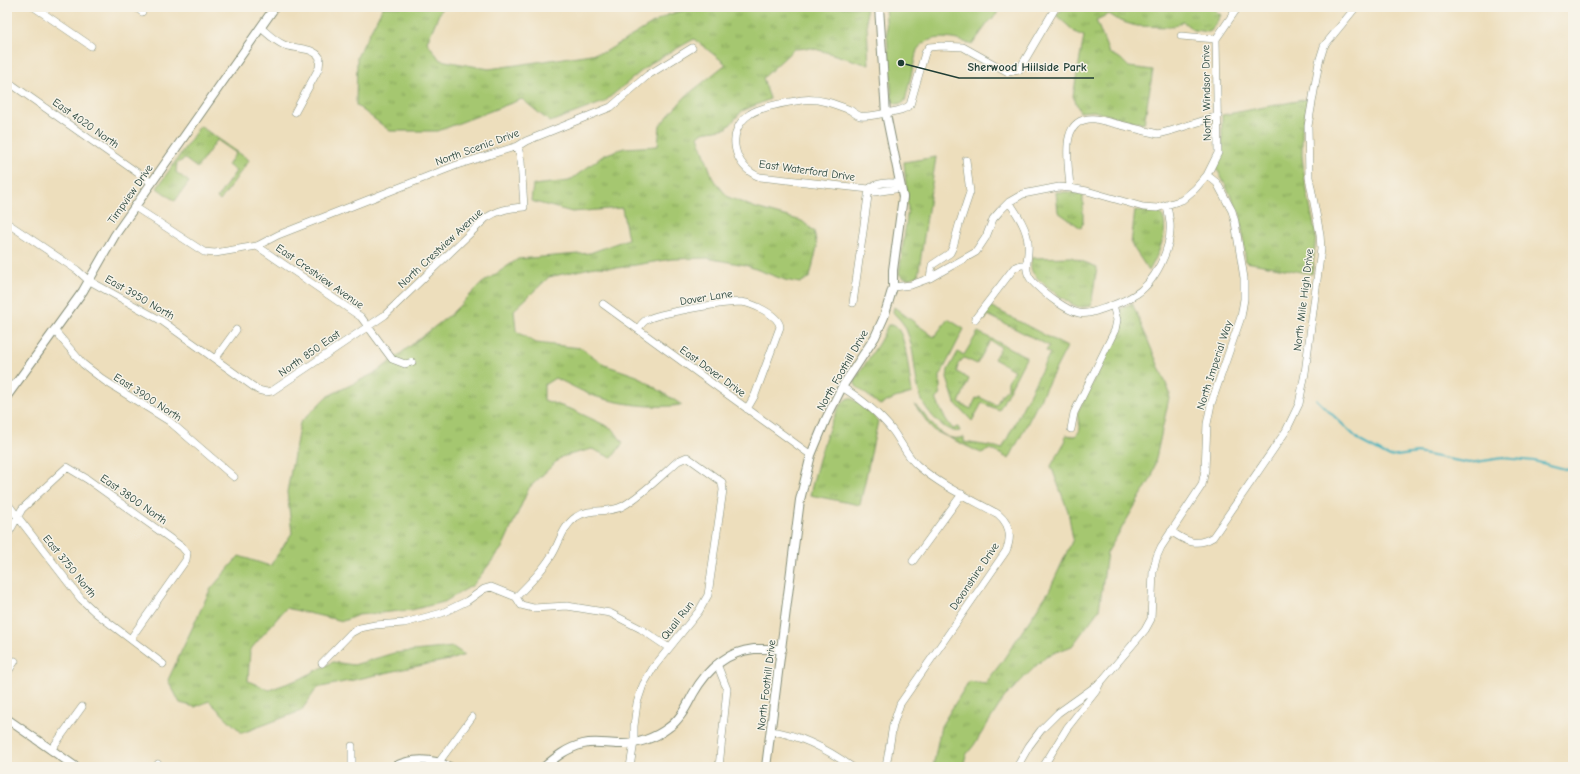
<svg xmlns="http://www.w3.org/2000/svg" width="1580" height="774" font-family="'Comic Neue',sans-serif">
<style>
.grass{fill:url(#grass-tufts);stroke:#628252;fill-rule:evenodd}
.green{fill:#a5c770;stroke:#628252}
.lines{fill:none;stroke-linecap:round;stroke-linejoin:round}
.stream{stroke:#42b1bd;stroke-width:2}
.minor-casing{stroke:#868e78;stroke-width:8}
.tertiary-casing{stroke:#868e78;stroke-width:10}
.minor{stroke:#fff;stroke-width:7}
.tertiary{stroke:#fff;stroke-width:8}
.labels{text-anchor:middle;stroke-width:3;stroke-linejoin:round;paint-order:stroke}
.street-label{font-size:11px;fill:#1f3d34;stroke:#f7f3e8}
.leader{fill:none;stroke:#1f3d34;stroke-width:1.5}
.callout-dot{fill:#1f3d34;stroke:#f7f3e8;stroke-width:1.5}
.callout-label{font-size:12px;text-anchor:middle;font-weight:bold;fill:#1f3d34;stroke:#f7f3e8;stroke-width:3;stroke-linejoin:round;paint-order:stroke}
</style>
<defs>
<pattern id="grass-tufts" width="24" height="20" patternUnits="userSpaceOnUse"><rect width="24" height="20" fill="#a5c770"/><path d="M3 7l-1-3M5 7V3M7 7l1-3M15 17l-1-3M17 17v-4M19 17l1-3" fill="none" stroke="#86a35d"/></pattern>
</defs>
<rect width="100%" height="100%" fill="#f7f3e8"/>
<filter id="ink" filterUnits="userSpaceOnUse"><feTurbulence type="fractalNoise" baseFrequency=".025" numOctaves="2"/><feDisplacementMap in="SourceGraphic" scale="8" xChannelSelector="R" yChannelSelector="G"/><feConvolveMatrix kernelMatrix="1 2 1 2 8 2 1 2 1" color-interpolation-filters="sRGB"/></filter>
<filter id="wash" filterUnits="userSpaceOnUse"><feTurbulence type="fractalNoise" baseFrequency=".012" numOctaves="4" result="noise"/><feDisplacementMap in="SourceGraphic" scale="16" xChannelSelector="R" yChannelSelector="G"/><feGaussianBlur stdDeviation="0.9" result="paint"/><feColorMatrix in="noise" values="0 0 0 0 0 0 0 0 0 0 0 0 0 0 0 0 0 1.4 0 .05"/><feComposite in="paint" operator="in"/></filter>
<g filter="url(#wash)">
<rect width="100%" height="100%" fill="#eddebc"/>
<path class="grass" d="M383,7h59l-15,35 13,18 49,9 116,-17 62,-37 29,-8h170l3,58 -57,-17 -18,1 -31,29 7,21 -28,12 -15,17 -24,4 -5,4 15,43 15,18 28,11 46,13 12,10 3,16 -7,30 -10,6 -15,-3 -40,-15 -38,-7 -35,1 -55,9 -22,-1 -46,10 -35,33 2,21 20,12 45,5 24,17 32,11 45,29c-27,4 -65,-1 -91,-10 -12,-5 -24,-12 -36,-17l-11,7v15l29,10 40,19 10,14 -11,15 -20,-9 -31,8 -32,31 -27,60 -29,37 -29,17 -33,8 -53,5 -15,6 -57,-13 -36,42 -2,31 21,9 31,-11 33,-17 21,3 40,-12 59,-6 12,8 -16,5 -41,8 -91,20 -16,23 -59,22 -33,-32 -14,6 -15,-4 -12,-23 42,-90 29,-34 31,10 22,-33 -5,-41 13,-69 26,-26 51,-25 74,-58 30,-30 37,-25 72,-6 38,-14 -6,-31 -50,4 -41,-11 2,-16 36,-4 35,-26 20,-7 34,-2 2,-21 26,-29 40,-32 -32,-25 -43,24 -47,39 -54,20 -28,-23 -84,32h-48l-34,-26 1,-48z
M1065,7h146l10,8 -10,16 -3,1 -14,-2 -11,-8 -12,5 -35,-1 -16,-5 -11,-7 -13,6 13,33 12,6 8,8 24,3 -9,54 -51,-13 -13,1 -7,-16 11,-60 -8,-3 -20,-18z
M1308,99l-6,32v25l3,25 11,55 -4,38 -66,-12 -6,-48 -24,-47 6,-18v-34z
M200,126l49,34 -29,41 -3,-3 19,-27 -8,-6 8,-12 -19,-13 -20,28 -12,-9 -8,4 -1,9 13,10 -14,19 -18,-13z
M936,157l-18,119c-8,2 -13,5 -19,-2l9,-65 -4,-47z
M1056,192h16l11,3v26l-2,7 -23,-16z
M1135,210l11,2 12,-1c16,12 -1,46 -9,60l-18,-27z
M1071,257l26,10 -6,39c-5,1 -10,2 -15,0 -10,-4 -37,-25 -43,-33 -3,-5 -2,-10 -1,-15z
M1132,303l38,90 -18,84 -45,76 -8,57 -27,36 -26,10 -42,42 -30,47 -8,10 -3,12h-30l8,-41 28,-45 16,3 16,-21 48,-72 24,-52 -5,-28 -17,-45 15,-26 -2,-3 2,-2 9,1c10,-8 2,-13 2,-23l41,-82 3,-10 -1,-12z
M990,306l77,41 -58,112 -18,-10 -10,4 -48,-23 -19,-26c15,12 26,41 50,33v5l32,5 6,2 48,-96 -4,-2 3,-5 -61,-31 -3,5 -3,-1z
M894,307l40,30 14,-18 16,10 -24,47v20l-4,2c4,12 9,21 17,31l5,-2 2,4c-14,4 -35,-21 -39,-33 -8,-22 -5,-47 -15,-69 -3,-7 -8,-11 -13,-17z
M888,325c4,0 6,0 9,3 10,10 12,50 15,65l-17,5 -15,7 -23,-18 -2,-3v-4l25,-39z
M978,332l47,24 1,2 -27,52 -17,-7 -10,18 -17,-18 -8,-25 1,-8 10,-18 6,3zM990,341l11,6 -7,12 20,11 -6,11v8l-6,5 -6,11 -17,-8 -1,2 -2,-1 -5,11 -12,-6 10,-24 -12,-7 1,-8 6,-6 13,6z
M849,398c13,4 20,14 29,23l-18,84 -50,-10c4,-18 22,-93 39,-97z"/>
<path class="green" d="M885,7h112v7l-9,9 -16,22c-16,-7 -43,-13 -55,5l-12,51 -2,2 -7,1 -4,-3z"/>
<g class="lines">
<path class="stream" d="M1316,399l44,42 30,16 27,-4 52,10 34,-5 31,3 39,10"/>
</g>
</g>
<g filter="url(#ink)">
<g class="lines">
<defs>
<path id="minor" d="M34,7l57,39
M136,7l6,5
M521,7l2,1 4,-1
M261,28c7,6 14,13 23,17 11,4 30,2 36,13l-1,10 -24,44
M1181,36l35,3
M7,81l145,102
M900,184l-5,5 -21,3 -5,-3 -109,-12c-26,-9 -36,-46 -10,-63 10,-7 39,-12 52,-14 17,-2 33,4 48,10 3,2 7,5 10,6 10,1 21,-2 31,-4 7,-1 13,-2 19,-7l15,-52 4,-6 12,-1 22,1 45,25 11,-2 37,-63
M1070,188c-1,-25 -13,-72 26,-69l62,15 12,-3 48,-15
M869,189c7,-7 21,-7 31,-5
M1009,202c8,12 18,26 19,41 2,17 -8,28 8,42 9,9 31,26 43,28 9,2 20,-3 29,-6 8,-3 17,-6 25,-11 22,-12 39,-48 37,-73 -1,-6 -2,-12 -3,-18
M135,207l69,45 11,1 42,-7 21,-11 179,-70 61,-19 8,-5 85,-34 37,-32 44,-27
M7,223l70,47 11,10 74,41 96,69 8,2 6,-1 113,-76 101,-97c12,-8 23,-10 38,-11l-3,-46 -3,-15
M257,246l104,71 31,42 13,5 7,-2
M930,278l2,-13 18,-12 3,-6 6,-22 11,-33 -4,-32
M893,287l18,-2 19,-7 46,-26 10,-15 7,-18 7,-8 9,-9 14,-8 36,-7 11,1 17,3 56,16 14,1 25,-8 13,-11 12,-14 11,-22 -2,-114 22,-32
M853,303l16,-114
M603,304l208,151
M975,319l39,-51 7,-3h5
M638,329c2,-3 5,-7 8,-9 11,-7 80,-18 95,-18 11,1 38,13 39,25l-25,68 -8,14
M54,330l29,34 22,17 64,40 65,56
M215,359l21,-29
M7,382l6,5
M842,387c19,12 37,26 51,44 8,11 14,25 24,34 24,21 54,34 81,49 12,10 14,23 8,37l-106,153 -7,21 -7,42
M1071,429l3,-16 41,-83 2,-10 -4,-15
M7,503l74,96 15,14 67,51
M1171,531c15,11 26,16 42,6l73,-106 13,-27 6,-31 16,-124 -1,-15 -11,-57 -1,-51 11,-64 5,-16 32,-39
M7,536l15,-27 45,-42 20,12 95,68 5,6 -1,7 -55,78
M913,561l49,-67
M516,597c13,-13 26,-26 36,-42 8,-13 10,-28 24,-38 15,-10 33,-3 47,-11 18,-10 39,-31 55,-45l9,-4 35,25 1,8 -15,105 -9,16 -46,57 -10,17 -6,18 -3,23v16l-4,25
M516,597l5,8 12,3 34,-2 43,7 31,16 28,19
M322,663l29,-30 9,-5 15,-3 29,-2 38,-10 25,-12 17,-12 7,-2 25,10
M717,664l10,25 -8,78
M7,673l8,-12
M771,731c30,4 56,18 81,36
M51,750l31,-43
M439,762l33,-45
M156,767l2,-3
M352,767v-21
M1017,767l12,-21 12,-16 17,-17 42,-30 45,-53 6,-11 2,-48 4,-15 4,-9 41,-62 3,-15 2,-46 4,-20 30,-87 3,-18v-21l-9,-56 -3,-11 -15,-28 -10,-8
M1043,767l24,-39 29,-37 4,-8"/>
<path id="tertiary" d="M7,396l76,-105 32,-56 160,-228
M7,719l69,48
M393,767c19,-9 38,-9 57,0
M544,767c12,-10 23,-19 39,-23 12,-3 24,0 36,0 17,1 36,-6 49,-16 12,-8 18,-21 25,-34 13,-23 33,-42 61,-45 9,0 19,0 28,0
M766,767l34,-267 11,-45 15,-36 16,-32 33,-50 9,-20 9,-30v-17l10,-73 -17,-83 -7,-107"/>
</defs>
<use href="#minor" class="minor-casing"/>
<use href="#tertiary" class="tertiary-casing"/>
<use href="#minor" class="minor"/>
<use href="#tertiary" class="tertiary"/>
</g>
</g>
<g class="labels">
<g class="street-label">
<text transform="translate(1206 93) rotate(-91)" y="4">North Windsor Drive</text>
<text transform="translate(86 123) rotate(35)" y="4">East 4020 North</text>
<text transform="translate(477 147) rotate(-20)" y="4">North Scenic Drive</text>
<text transform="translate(807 170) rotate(8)" y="4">East Waterford Drive</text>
<text transform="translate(130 194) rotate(-55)" y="4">Timpview Drive</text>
<text transform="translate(440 248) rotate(-43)" y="4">North Crestview Avenue</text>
<text transform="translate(320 276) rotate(35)" y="4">East Crestview Avenue</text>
<text transform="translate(140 297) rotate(30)" y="4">East 3950 North</text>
<text transform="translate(706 297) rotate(-9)" y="4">Dover Lane</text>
<text transform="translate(1303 300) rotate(-83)" y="4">North Mile High Drive</text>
<text transform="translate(309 353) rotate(-35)" y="4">North 850 East</text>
<text transform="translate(1214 365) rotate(-72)" y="4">North Imperial Way</text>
<text transform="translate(842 370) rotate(-60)" y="4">North Foothill Drive</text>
<text transform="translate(713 371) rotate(36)" y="4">East Dover Drive</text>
<text transform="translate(148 397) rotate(33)" y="4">East 3900 North</text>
<text transform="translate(134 499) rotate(35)" y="4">East 3800 North</text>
<text transform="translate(70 566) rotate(51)" y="4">East 3750 North</text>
<text transform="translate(974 576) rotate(-56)" y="4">Devonshire Drive</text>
<text transform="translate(677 620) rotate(-52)" y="4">Quail Run</text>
<text transform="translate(766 685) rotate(-83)" y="4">North Foothill Drive</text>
</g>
</g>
<path class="leader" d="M901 63L959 78H1094"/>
<circle class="callout-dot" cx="901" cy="63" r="4"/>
<g class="callout-label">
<text x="1027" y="71">Sherwood Hiilside Park</text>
</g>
<rect width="1580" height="774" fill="none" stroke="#f7f3e8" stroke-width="24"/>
</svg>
